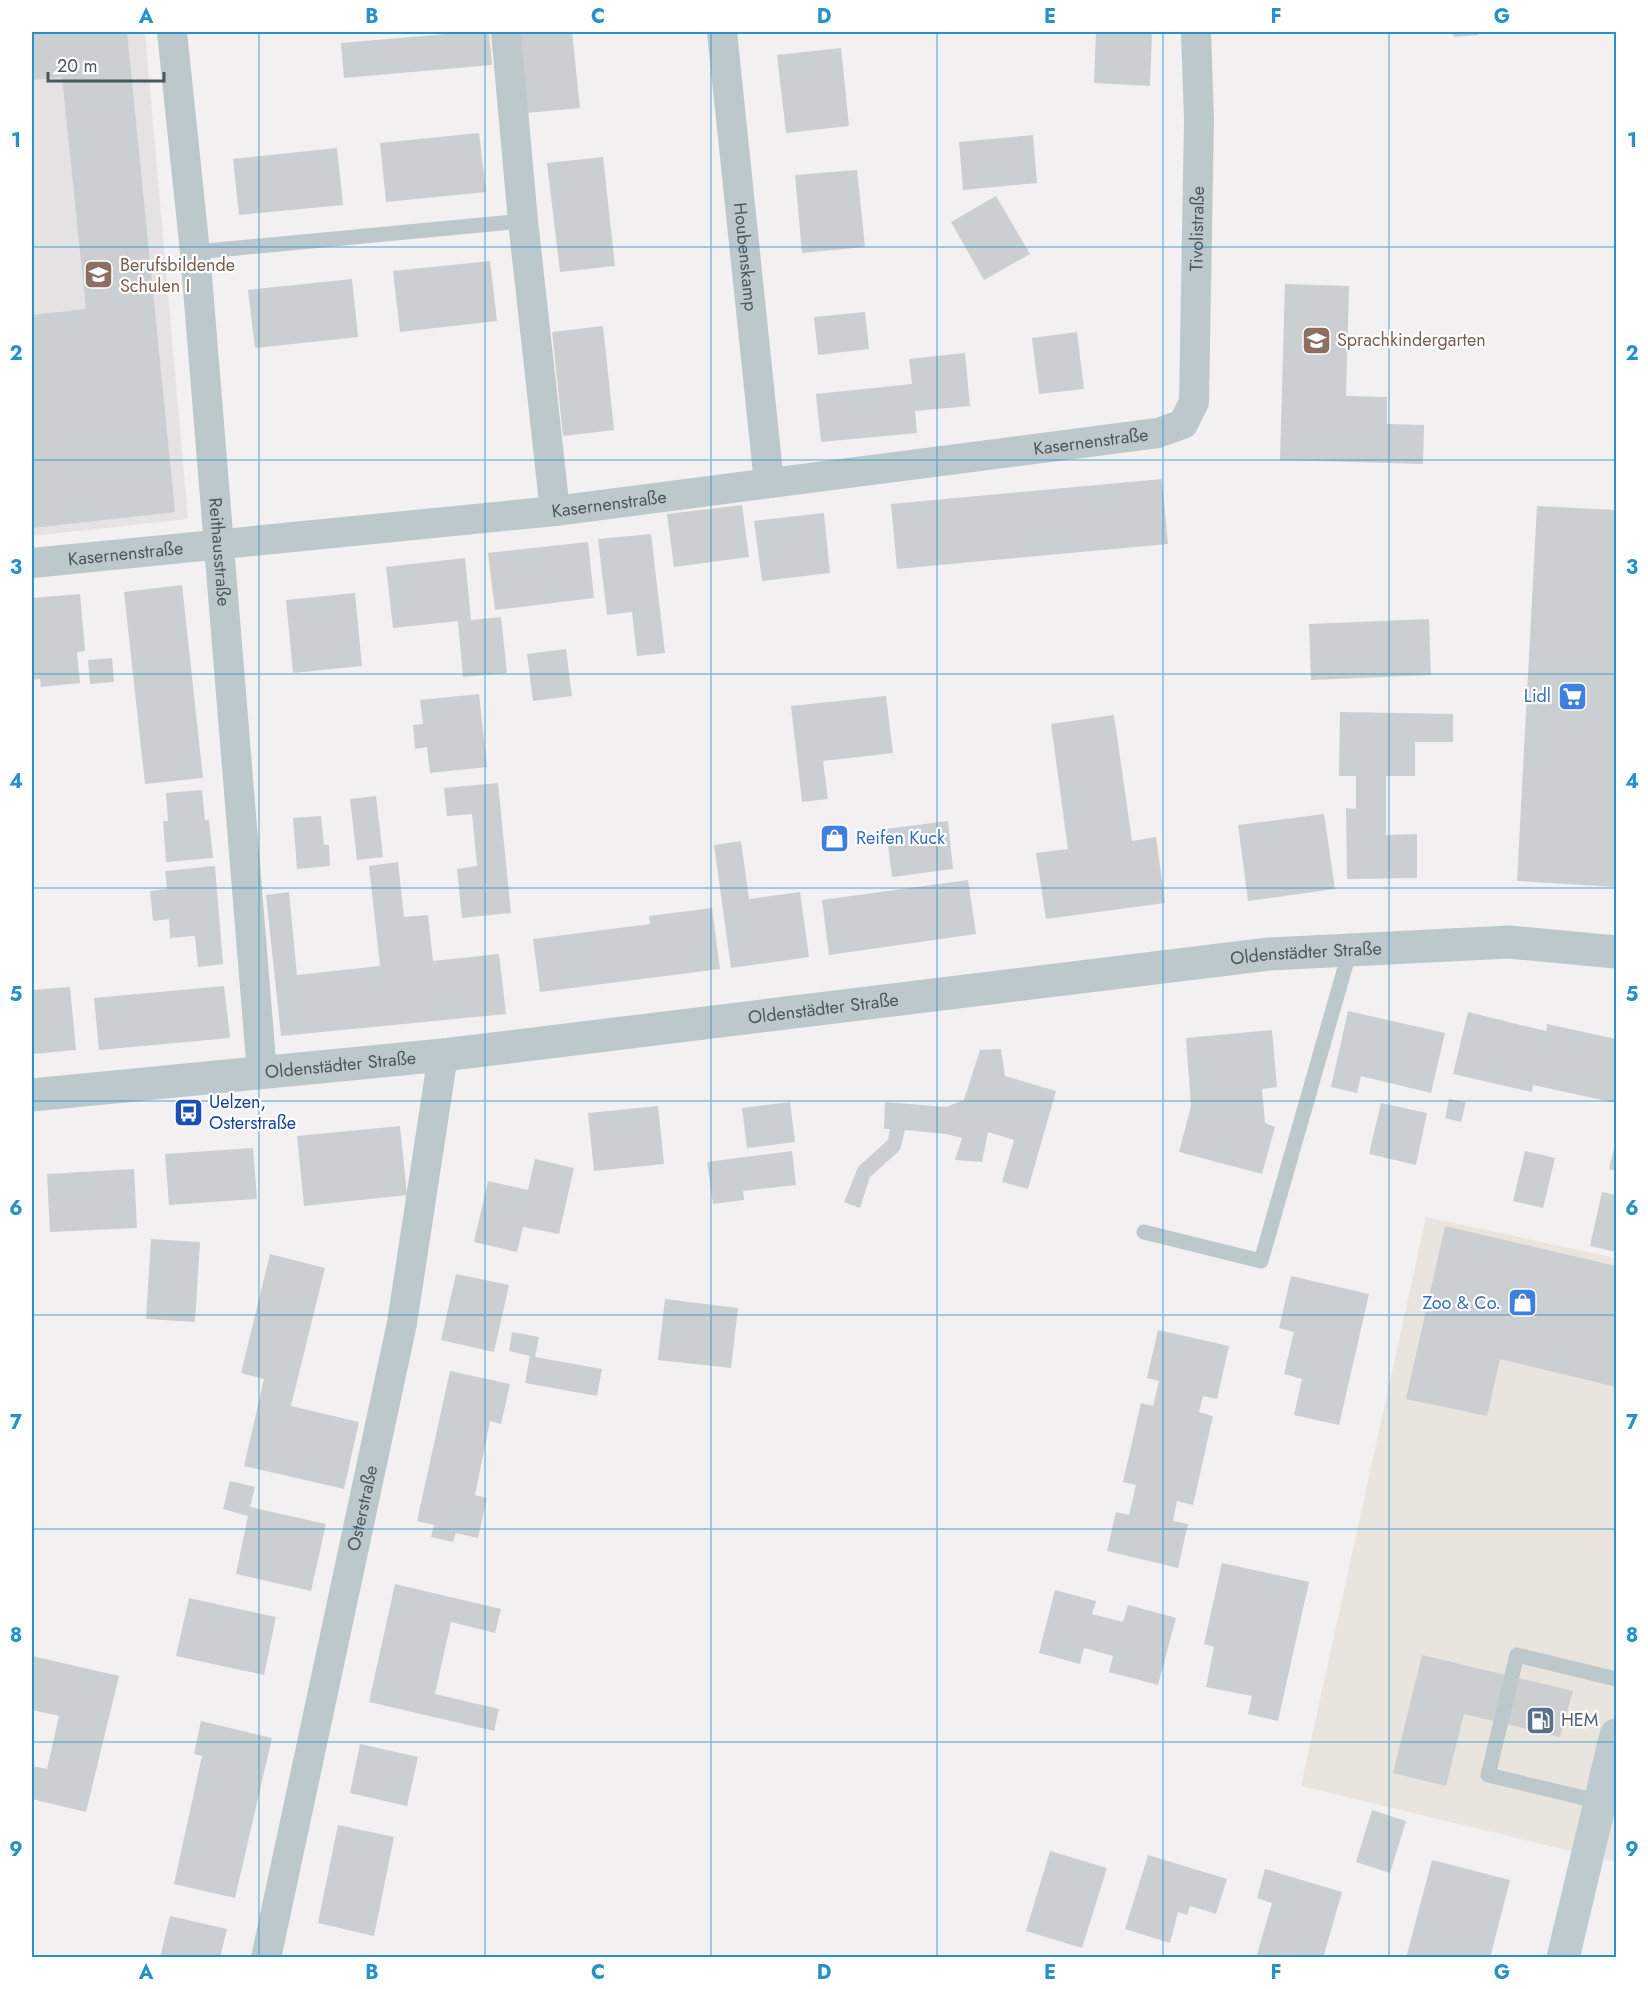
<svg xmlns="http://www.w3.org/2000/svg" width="1648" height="1989" font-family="Jost,sans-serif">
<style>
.commercial{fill:#eae4de}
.education{fill:#e4e2e2}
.building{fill:#cbcfd2}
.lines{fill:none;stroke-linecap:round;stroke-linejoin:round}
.service{stroke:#bdc8cc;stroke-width:15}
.minor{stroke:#bdc8cc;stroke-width:30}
.tertiary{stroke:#bdc8cc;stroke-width:33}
.secondary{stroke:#bdcbd1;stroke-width:33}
.grid{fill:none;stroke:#2791c9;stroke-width:1.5;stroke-opacity:0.55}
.labels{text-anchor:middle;stroke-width:4.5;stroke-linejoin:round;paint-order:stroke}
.street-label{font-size:18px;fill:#49585d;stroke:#fff}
.education-label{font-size:18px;fill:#785e54;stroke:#fff;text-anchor:start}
.shop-label{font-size:18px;fill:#366cbe;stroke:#fff;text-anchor:end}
.transit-label{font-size:18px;fill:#164399;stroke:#fff;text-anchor:start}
.service-label{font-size:18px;fill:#4e5e75;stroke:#fff;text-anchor:start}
.neatline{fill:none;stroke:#2791c9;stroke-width:2}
.grid-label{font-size:20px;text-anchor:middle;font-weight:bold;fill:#2791c9}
</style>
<rect width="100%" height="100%" fill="#f3f0f1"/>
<path class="commercial" d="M1426,1217l190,41v604l-315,-76z"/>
<path class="education" d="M32,32h113l43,487 -156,17z"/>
<path class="building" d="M32,32h95l48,480 -143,16v-213l54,-6 -24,-232 -30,3z
M470,32h19l3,33 -148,13 -3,-35z
M518,32h54l8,76 -53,5z
M1096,32h56l-2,54 -56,-3z
M1453,32h25v3l-24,2z
M841,48l8,78 -63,7 -9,-78z
M479,133l7,59 -100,10 -6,-59z
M1033,135l4,48 -74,7 -4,-48z
M337,148l6,57 -104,10 -6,-56z
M603,157l12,109 -55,6 -13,-109z
M857,170l8,77 -63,6 -7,-78z
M996,196l34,58 -46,26 -33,-58z
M490,261l7,60 -97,11 -7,-61z
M352,279l6,58 -103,11 -7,-58z
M1285,284l64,2 -3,110 41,1v27l37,1 -1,39 -143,-4z
M865,312l4,37 -51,6 -4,-38z
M603,326l11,104 -51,6 -11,-104z
M1077,332l7,57 -45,5 -7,-56z
M965,353l5,53 -55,5 2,22 -96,9 -5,-48 96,-10 -3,-25z
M1162,479l6,65 -271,25 -6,-65z
M742,505l7,52 -75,10 -7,-53z
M1537,506l79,4v377l-99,-6z
M824,513l6,60 -68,8 -8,-60z
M651,534l14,119 -28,3 -5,-44 -25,3 -9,-76z
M588,542l6,56 -99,12 -7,-57z
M465,558l6,62 30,-3 6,56 -44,4 -5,-56 -65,7 -7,-61z
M182,585l21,193 -58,6 -21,-192z
M355,593l7,73 -69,7 -7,-73z
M80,594l5,57 -8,1 3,31 -39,4 -1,-8 -8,1v-82z
M1429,619l2,56 -120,5 -2,-56z
M566,649l6,47 -39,5 -6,-47z
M112,658l2,24 -24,2 -2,-24z
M479,694l8,73 -57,6 -3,-26 -12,2 -2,-24 10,-1 -3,-24z
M886,696l7,57 -70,8 5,38 -26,3 -11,-96z
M1340,712l113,2v28h-38v34h-29v59l31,-1v44l-70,1 -1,-71 10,1v-33h-17z
M1114,715l18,126 24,-4 9,66 -119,16 -10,-66 32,-4 -17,-125z
M498,783l13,130 -49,5 -5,-49 20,-3 -5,-52 -25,2 -3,-28z
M202,790l3,30h4l4,38 -47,4 -3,-41h5l-2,-28z
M376,796l7,61 -26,3 -7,-61z
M1324,814l11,75 -87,12 -10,-76z
M321,816l3,29h5l1,21 -33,3 -4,-51z
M948,821l5,48 -61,8 -6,-48z
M741,841l8,58 51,-7 9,65 -78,11 -17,-123z
M398,862l6,55 24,-2 5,46 66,-7 7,60 -225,22 -15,-141 23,-3 8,83 83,-9 -11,-100z
M215,866l8,98 -25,3 -3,-31 -25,2 -1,-19 -16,2 -3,-30 17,-2 -2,-18z
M968,880l8,54 -147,21 -7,-55z
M712,908l8,61 -180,23 -7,-53 117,-15 -1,-8z
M224,986l6,52 -131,12 -5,-52z
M70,987l6,63 -44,4v-64z
M1348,1011l97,22 -14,60 -70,-17 -4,17 -26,-6z
M1468,1012l78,19 1,-7 69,15v64l-83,-18 -1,7 -79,-18z
M1272,1030l5,57 -15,2 3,34 10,4 -13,47 -83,-22 12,-46 -5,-68z
M1001,1049l4,27 51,15 -28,98 -26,-7 12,-42 -26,-8 -6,30 -27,-2 7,-22 -16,-4 -41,-4 -5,20 -30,27 -10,31 -16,-6 14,-35 30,-27 2,-11h-6l1,-27 61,5 18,-7 16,-50z
M1449,1099l17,3 -5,20 -16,-4z
M790,1102l5,40 -48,6 -5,-40z
M1381,1103l46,10 -11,52 -47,-11z
M658,1106l6,58 -70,7 -6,-58z
M400,1126l7,69 -103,11 -7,-70z
M1616,1140v31l-7,-2z
M253,1148l4,51 -88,6 -4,-51z
M792,1151l4,34 -53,6 1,9 -31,4 -6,-42z
M1525,1151l30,7 -12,50 -30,-7z
M535,1159l39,9 -15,66 -36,-7 -6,25 -43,-10 14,-61 40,9z
M134,1169l3,59 -87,4 -3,-58z
M1602,1192l14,3v57l-26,-6z
M1445,1226l171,40v121l-116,-28 -13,57 -81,-17z
M151,1239l49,3 -5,80 -49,-3z
M270,1254l55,14 -34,138 68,16 -15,67 -100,-23 20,-87 -23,-6z
M456,1274l53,11 -15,67 -53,-12z
M1291,1276l78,18 -30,131 -45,-10 8,-36 -18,-5 10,-42 -15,-4z
M665,1299l73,9 -7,60 -73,-8z
M1158,1330l71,16 -12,53 -14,-3 -4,16 14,4 -20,89 -16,-4 -4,20 15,3 -10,44 -71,-17 9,-39 13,3 7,-30 -13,-3 18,-79 12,3 6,-25 -12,-3z
M512,1332l27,5 -4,20 67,12 -5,27 -72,-13 5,-27 -21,-5z
M450,1371l60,13 -9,40 -11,-3 -15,74 12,3 -9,40 -22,-5 -3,9 -22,-5 3,-12 -17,-4z
M230,1481l25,6 -5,20 76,17 -15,67 -75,-17 12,-58 -25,-7z
M1222,1563l87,19 -31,139 -30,-7 4,-18 -46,-9 8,-40 -10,-3z
M395,1584l106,25 -6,24 -44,-11 -16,72 64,15 -5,22 -125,-29z
M1055,1590l41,11 -4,13 31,8 5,-17 48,13 -18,67 -49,-13 4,-16 -29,-8 -4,16 -41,-11z
M189,1598l87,19 -12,58 -88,-19z
M1422,1655l151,36 -13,46 -96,-23 -18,72 -53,-13z
M32,1656l87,20 -33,136 -54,-13v-33l15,3 12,-53 -27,-6z
M201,1721l71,17 -37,160 -61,-14 28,-128 -8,-2z
M360,1744l58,13 -11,49 -57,-13z
M1372,1810l34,11 -16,52 -34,-11z
M338,1825l56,12 -20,99 -56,-13z
M1050,1851l57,17 -25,80 -56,-17z
M1148,1855l79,24 -11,35 -26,-8 -3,9 -9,-3 -8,31 -45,-14z
M1432,1860l78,20 -20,78h-84z
M1265,1869l77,23 -19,66h-67l16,-55 -15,-5z
M170,1916l57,13 -7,29h-60z"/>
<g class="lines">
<path class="service" d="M195,252l328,-31
M1144,1232l117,29 89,-311
M1601,1802l-113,-27 29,-120 99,24"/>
<g class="minor">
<path id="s1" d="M172,32l23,220 67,821"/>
<path d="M506,32l17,189 32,290"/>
<path id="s2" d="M722,32l47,451"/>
<path id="s3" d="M32,563l523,-52 603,-78 25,-9 11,-22 5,-283 -3,-87"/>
<path id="s4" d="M266,1958l136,-635 41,-268"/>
</g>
<path class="tertiary" id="s5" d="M32,1095l411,-40 826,-101 240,-12 107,10"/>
<path class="secondary" d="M1563,1958l53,-223"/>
</g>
<path class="grid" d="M259,32v1926M485,32v1926M711,32v1926M937,32v1926M1163,32v1926M1389,32v1926M32,247h1584M32,460h1584M32,674h1584M32,888h1584M32,1101h1584M32,1315h1584M32,1529h1584M32,1742h1584"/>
<defs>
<symbol id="school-square" viewBox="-11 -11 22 22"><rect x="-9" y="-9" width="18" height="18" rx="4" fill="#8d6e63" stroke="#fff"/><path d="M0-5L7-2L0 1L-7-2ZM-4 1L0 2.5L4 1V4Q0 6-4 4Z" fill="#fff"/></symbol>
<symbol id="supermarket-square" viewBox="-11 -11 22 22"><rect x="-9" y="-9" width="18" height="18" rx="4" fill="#3f7fe0" stroke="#fff"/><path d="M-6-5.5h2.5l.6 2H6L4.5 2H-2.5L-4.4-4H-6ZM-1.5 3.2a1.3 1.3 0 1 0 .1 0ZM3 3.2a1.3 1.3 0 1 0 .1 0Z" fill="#fff"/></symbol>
<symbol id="shop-square" viewBox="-11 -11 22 22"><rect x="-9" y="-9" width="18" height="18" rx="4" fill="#3f7fe0" stroke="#fff"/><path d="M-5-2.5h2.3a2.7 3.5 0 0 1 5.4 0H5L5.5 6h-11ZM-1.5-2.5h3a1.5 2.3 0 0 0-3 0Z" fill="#fff"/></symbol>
<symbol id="bus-square" viewBox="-11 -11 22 22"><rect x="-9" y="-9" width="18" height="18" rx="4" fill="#1a4fb4" stroke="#fff"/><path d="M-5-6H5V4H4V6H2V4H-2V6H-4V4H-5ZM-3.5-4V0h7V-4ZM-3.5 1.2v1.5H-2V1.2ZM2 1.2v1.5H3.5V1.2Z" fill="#fff"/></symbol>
<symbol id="fuel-square" viewBox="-11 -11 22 22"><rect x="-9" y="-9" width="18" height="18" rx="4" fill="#5c6f8a" stroke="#fff"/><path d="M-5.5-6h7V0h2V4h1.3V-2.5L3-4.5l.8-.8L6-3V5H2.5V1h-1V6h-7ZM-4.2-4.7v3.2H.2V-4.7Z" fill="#fff"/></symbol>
</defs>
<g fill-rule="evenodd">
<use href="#school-square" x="82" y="258" width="33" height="33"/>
<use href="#school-square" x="1300" y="324" width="33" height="33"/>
<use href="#supermarket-square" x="1556" y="680" width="33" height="33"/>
<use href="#shop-square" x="818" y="822" width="33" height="33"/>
<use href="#bus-square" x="172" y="1096" width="33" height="33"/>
<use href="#shop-square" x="1506" y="1286" width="33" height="33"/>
<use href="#fuel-square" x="1524" y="1704" width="33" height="33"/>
</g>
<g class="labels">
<g class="street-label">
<text dy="6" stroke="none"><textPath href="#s3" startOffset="1358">Tivolistraße</textPath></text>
<text dy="6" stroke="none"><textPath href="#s2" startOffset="226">Houbenskamp</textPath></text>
<text dy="6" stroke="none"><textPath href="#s3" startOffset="1066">Kasernenstraße</textPath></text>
<text dy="6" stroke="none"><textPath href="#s3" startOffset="580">Kasernenstraße</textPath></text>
<text dy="6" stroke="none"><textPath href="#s1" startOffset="522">Reithausstraße</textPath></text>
<text dy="6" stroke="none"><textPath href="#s3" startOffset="94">Kasernenstraße</textPath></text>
<text dy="6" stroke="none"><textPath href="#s5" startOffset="1282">Oldenstädter Straße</textPath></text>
<text dy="6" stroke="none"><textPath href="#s5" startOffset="796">Oldenstädter Straße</textPath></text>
<text dy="6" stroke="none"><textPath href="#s5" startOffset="310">Oldenstädter Straße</textPath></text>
<text dy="6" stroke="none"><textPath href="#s4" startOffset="460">Osterstraße</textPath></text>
</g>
<g class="education-label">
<text x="120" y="271">Berufsbildende<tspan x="120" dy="21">Schulen I</tspan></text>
<text x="1337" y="346">Sprachkindergarten</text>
</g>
<g class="shop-label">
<text x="1551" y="702">Lidl</text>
<text x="856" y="844" text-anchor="start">Reifen Kuck</text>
<text x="1501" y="1309">Zoo &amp; Co.</text>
</g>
<g class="transit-label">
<text x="209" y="1108">Uelzen,<tspan x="209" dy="21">Osterstraße</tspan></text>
</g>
<g class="service-label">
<text x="1561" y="1726">HEM</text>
</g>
</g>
<rect width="1648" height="1989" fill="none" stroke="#ffffff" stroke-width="66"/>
<path d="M48 72v9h116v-9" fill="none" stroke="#49585d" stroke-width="3"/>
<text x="57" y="72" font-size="18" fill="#49585d" stroke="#ffffff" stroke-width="4.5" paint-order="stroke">20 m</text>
<rect x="33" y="33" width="1582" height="1923" class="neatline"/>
<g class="grid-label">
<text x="146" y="23">A</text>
<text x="372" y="23">B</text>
<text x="598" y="23">C</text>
<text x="824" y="23">D</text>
<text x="1050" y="23">E</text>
<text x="1276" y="23">F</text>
<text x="1502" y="23">G</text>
<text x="16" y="147">1</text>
<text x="1632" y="147">1</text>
<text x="16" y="360">2</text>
<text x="1632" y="360">2</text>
<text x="16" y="574">3</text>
<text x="1632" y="574">3</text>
<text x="16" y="788">4</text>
<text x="1632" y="788">4</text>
<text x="16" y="1001">5</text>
<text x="1632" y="1001">5</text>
<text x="16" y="1215">6</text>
<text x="1632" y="1215">6</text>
<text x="16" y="1429">7</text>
<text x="1632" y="1429">7</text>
<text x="16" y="1642">8</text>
<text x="1632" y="1642">8</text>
<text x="16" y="1856">9</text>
<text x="1632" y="1856">9</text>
<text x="146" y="1979">A</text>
<text x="372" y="1979">B</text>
<text x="598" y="1979">C</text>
<text x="824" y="1979">D</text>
<text x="1050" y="1979">E</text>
<text x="1276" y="1979">F</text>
<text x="1502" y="1979">G</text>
</g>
</svg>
